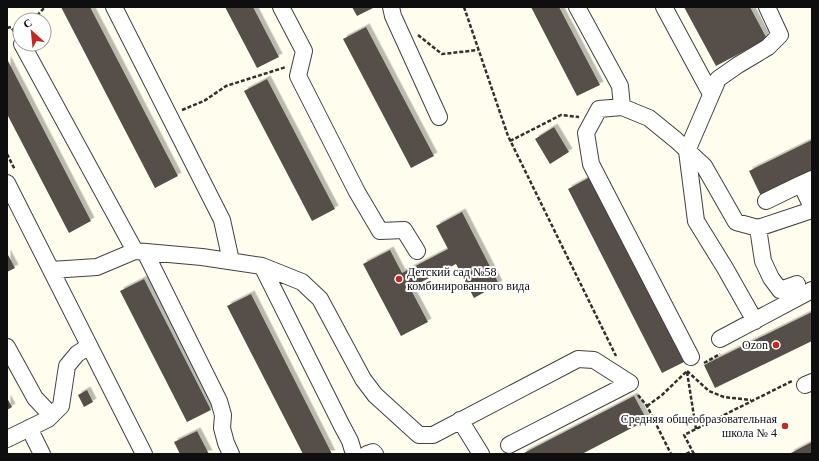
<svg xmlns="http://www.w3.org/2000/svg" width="819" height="461" font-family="'Times New Roman',serif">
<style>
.building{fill:#575049;filter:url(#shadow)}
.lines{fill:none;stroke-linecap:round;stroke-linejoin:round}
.minor-casing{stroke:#414141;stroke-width:18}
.path{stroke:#303030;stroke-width:2.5;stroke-dasharray:4 2;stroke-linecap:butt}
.minor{stroke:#fff;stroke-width:16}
.poi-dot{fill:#c32920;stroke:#fff;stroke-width:1.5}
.labels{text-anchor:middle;stroke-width:4;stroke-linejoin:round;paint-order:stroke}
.poi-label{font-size:12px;fill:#0e0e0e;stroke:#fff;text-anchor:end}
</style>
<defs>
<filter id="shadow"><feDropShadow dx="3.5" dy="-3.5" stdDeviation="0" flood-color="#0004"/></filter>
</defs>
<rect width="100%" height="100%" fill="#fffdee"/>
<path class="building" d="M61,7h29l88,169 -23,12z
M225,7h28l26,50 -22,11z
M352,7h23l-18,9z
M531,7h28l41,78 -23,11z
M684,7h66l17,32 -51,27z
M366,27l68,129 -23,12 -68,-129z
M7,59l84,162 -22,12 -62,-119z
M267,79l68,130 -23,12 -68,-130z
M554,127l15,25 -19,12 -15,-25z
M812,140v31l-51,25 -12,-25z
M592,176l94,185 -24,12 -94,-184z
M462,212l37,72 -25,14 -18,-34 -46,24 18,34 -27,14 -38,-72 27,-14 12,23 46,-24 -12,-23z
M7,253l8,15 -8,4z
M144,279l67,131 -24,12 -67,-131z
M251,294l81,160h-29l-76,-148z
M812,312v29l-97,47 -11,-23z
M87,390l6,12 -9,5 -6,-12z
M634,396l13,24 -65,34h-60z
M7,398l5,9 -5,3z
M197,431l12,23h-29l-6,-12z
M812,442v12h-23z"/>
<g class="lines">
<defs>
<path id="minor" d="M114,7l108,213 9,41
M281,7l23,44 -6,25 59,116 23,39 24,-1 13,21
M391,7l2,9 46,101
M577,7l43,79 2,21
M664,7l47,87
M22,44l113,207
M812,179l-11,5 11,23
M7,183l137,271
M766,201l35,-17
M758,228l5,33 8,17 9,12 17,-6
M145,252l74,149 4,14 -1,13 4,15 5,11
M262,266l79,158 9,17 4,13
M51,270l46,-3 38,-16 67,6 60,9 40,16 18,17 43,80 12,16 44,40h14l145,-76 16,1 36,23
M755,321l-30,-53 -29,-47 -9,-70 31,-72 20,-14 30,-18 12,-12 -13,-28
M720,339l92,-49
M7,347l28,51 16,17
M691,357l-100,-193 -5,-31 13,-24 23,-2 27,11 27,22 28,26 32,56 22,6 54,-18
M805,385l7,-3
M460,420l21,34
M29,428l13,26
M7,439l41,-20 13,-13 6,-40 10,-12 12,-8
M509,445l121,-62
M367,454l6,-2 2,2"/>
</defs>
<use href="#minor" class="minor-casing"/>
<path class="path" d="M464,7l44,129 108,220
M33,20l12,-13
M7,28l4,-1 4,6
M418,35l24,19 36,-4
M182,110l22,-9 22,-15 60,-19
M510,141l51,-26 18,2
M7,154l8,16
M704,363l16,-9
M687,371l22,20 15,6 27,3
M687,372l9,57
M638,395l9,11 24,48
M647,406l15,-11 25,-24
M686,454l6,-3
M694,454l-10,-19 108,-54"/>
<use href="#minor" class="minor"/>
</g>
<g class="poi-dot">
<circle cx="399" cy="279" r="4"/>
<circle cx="776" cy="345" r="4"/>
<circle cx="785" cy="426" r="4"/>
</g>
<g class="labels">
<g class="poi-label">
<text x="407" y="276" text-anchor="start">Детский сад №58<tspan x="407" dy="14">комбинированного вида</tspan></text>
<text x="768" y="349">Ozon</text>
<text x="777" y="423">Средняя общеобразовательная<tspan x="777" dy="14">школа № 4</tspan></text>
</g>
</g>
<rect width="819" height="461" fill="none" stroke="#0e0e0e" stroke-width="16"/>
<g transform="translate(32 32) rotate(333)"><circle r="19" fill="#ffffff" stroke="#9f9f9f"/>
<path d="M0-3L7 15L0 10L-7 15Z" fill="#c32920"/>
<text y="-6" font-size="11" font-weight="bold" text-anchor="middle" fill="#0e0e0e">С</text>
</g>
</svg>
